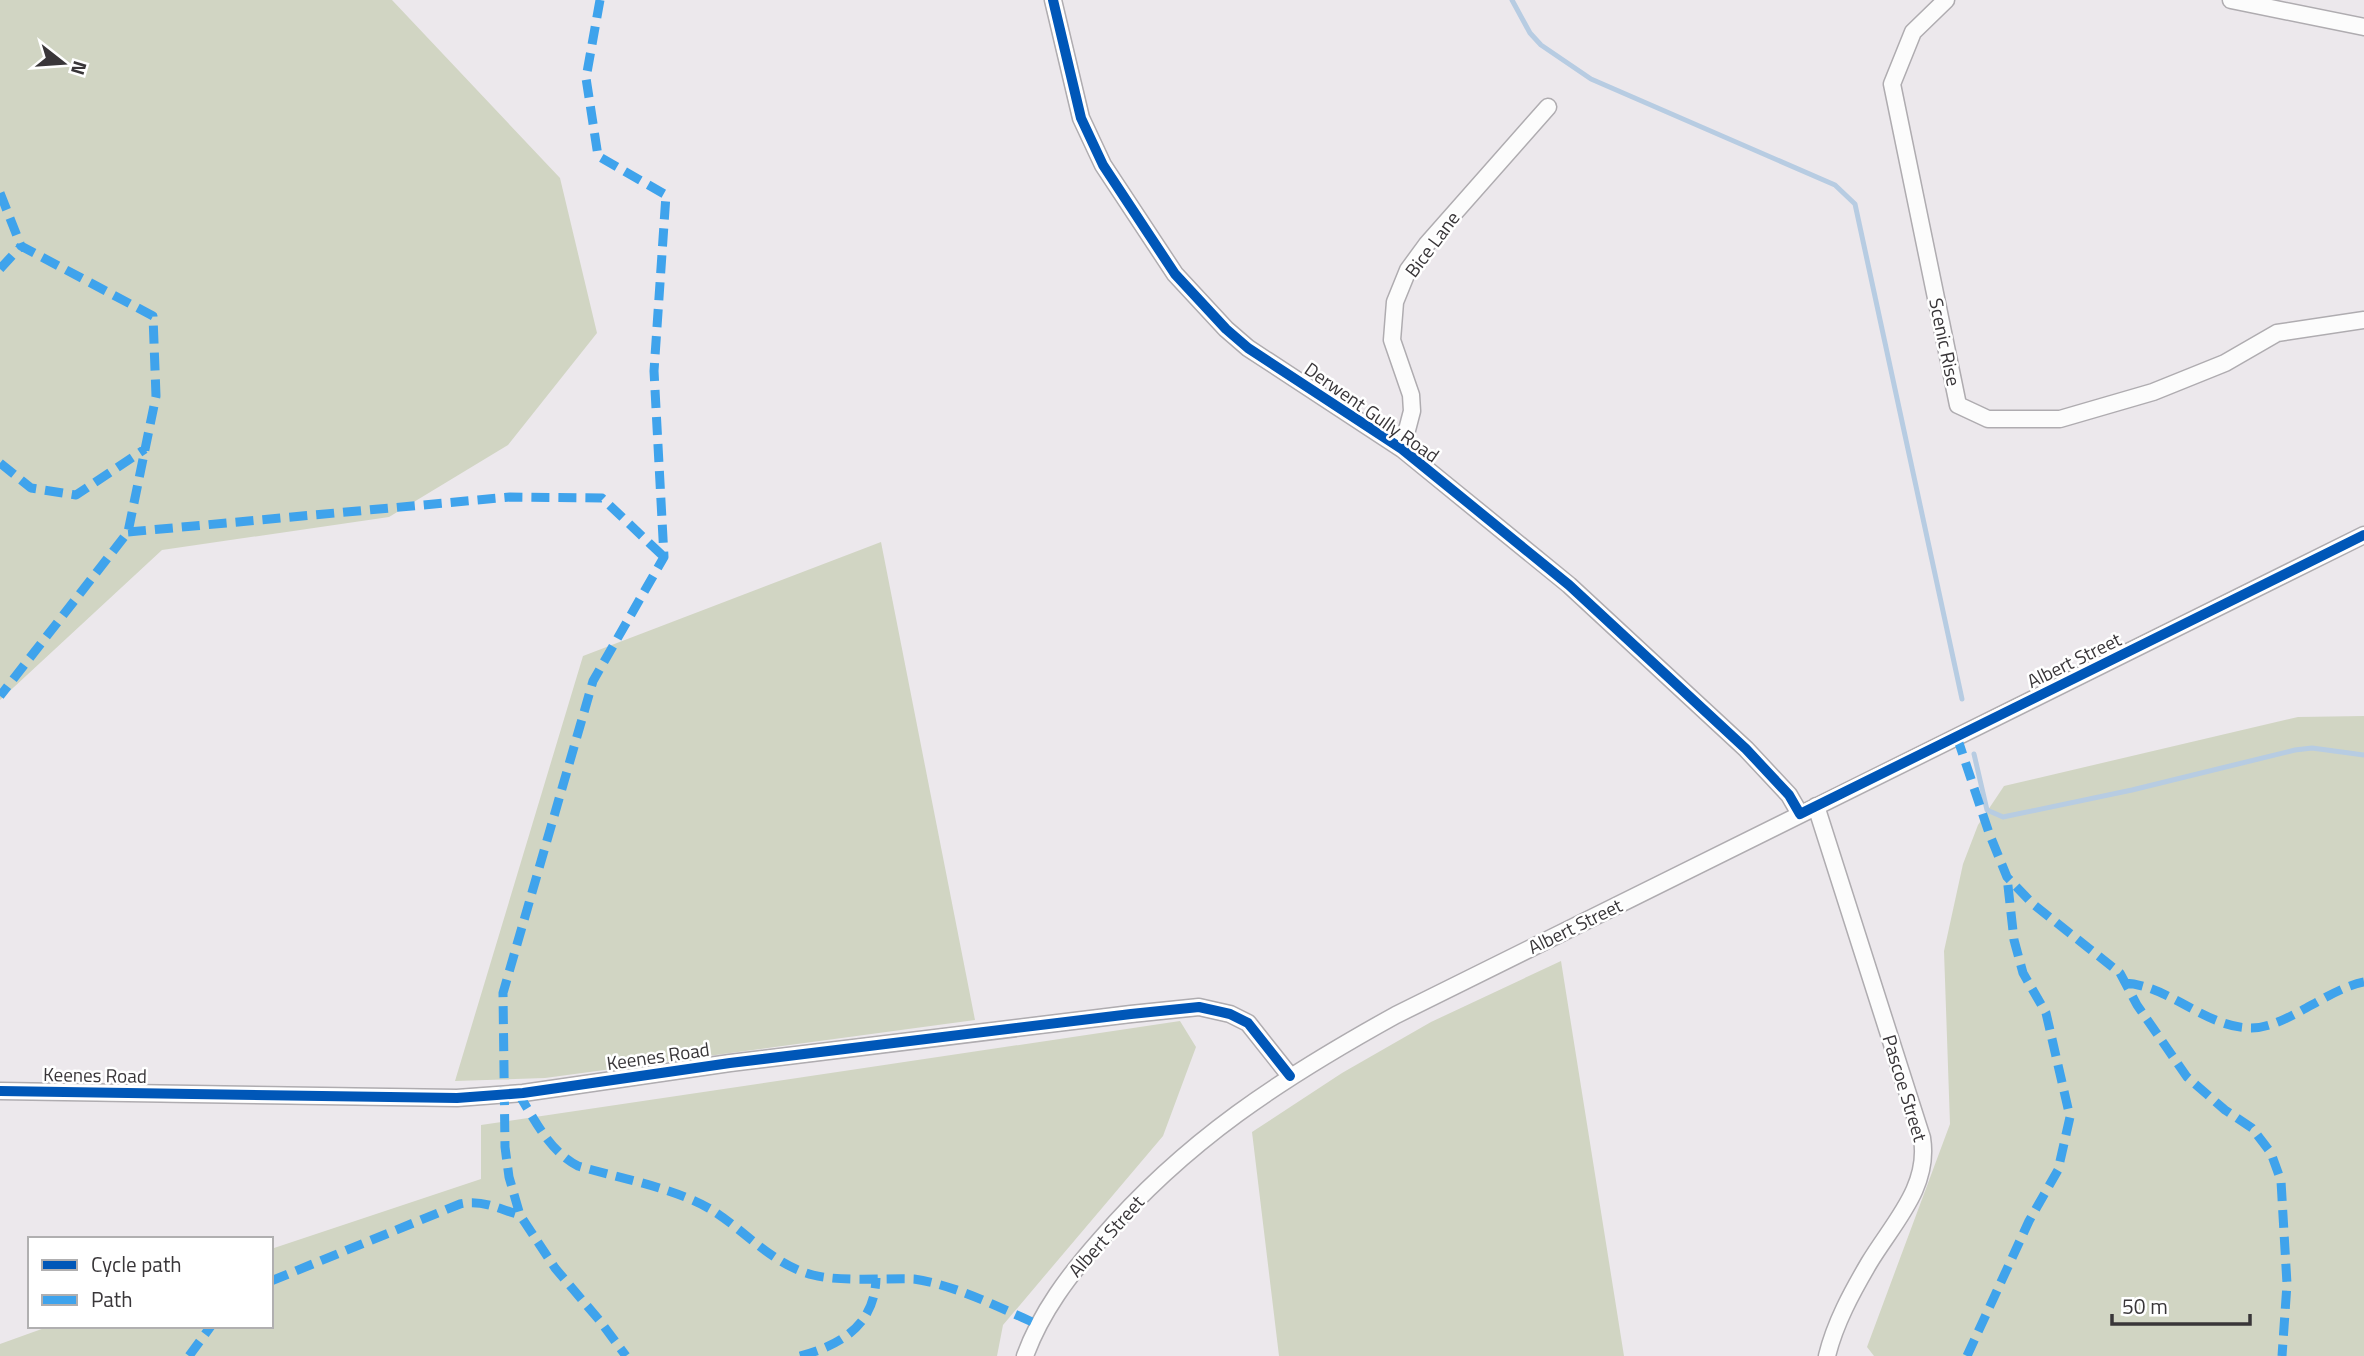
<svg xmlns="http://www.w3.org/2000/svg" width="2364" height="1356" font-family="'Titillium Web',sans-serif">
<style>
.green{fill:#d1d5c3}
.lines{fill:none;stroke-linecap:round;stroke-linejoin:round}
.stream{stroke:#b7cce2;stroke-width:5}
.street-casing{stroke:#afacb0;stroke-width:19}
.street{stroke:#fcfcfc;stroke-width:16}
.quiet{stroke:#3fa3ec;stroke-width:9;stroke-dasharray:18 9;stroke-linecap:butt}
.cycleway-casing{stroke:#fff;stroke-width:15}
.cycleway{stroke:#0057b8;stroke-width:10}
.labels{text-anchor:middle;stroke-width:5;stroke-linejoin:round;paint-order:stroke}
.street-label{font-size:19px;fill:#393639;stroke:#fff}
</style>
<rect width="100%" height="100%" fill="#ece8ec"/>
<path class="green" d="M0,0h392l168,178 37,155 -89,112 -119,72 -227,33 -162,150z
M881,542l94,478 -430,58 -90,3 128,-425z
M2364,716v640h-490l-7,-9 83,-223 -6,-173 19,-87 15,-39 26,-39 294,-69z
M1561,961l63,395h-345l-27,-224 90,-59 89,-51z
M1180,1021l16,26 -33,89 -160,189 -6,31h-997v-12l50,-18h221v-77l210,-70v-54z"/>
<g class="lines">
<path class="stream" d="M1512,0l18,33 11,12 50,34 244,106 20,19 107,495
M1974,754l13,56 16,7 129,-27 163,-40 17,-2 52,7"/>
<defs>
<path id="street" d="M1053,0l28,118 22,47 72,109 51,55 22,19 154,101 167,136 177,164 43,46 11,19
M1946,0l-33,32 -21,52 66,321 30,14h72l93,-27 72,-29 52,-30 87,-13
M2231,0l133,27
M1402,449l10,-38 -1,-16 -19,-55 3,-38 13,-32 19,-26 121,-137
M1816,806l106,332c8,49 -29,85 -53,125 -17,29 -34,60 -42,93
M0,1091l457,7 66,-5 207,-30 401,-49 68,-7 31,7 18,9 42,53
M1025,1356c16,-44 44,-81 75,-116 86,-100 182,-162 296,-225l968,-480"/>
</defs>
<use href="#street" class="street-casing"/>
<use href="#street" class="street"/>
<path class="quiet" d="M600,0l-14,78 12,78 68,39 -12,176 10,186 -71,124 -90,312 2,154 4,30 11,38 35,53 45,53 26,35
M0,193l21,53 132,70 3,80 -28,136 -128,164
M0,269l21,-23
M0,463l31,25 45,7 69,-46
M128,532l382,-35 92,1 62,59
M1957,737l32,96 18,44 26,27 87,69 17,32 50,72 38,33 27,18 19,25 10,28 6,103 -5,72
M2125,983c45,3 80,44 125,45 35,1 77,-39 114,-46
M518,1093c17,27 31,58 60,73 41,12 102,23 137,46 32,21 59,53 98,63 27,7 72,3 101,4 44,7 84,28 125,46
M271,1281l189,-77c22,-5 39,5 60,11
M189,1356l22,-30
M800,1356c42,-11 75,-32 76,-78
M1967,1356l62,-135 29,-51 12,-53 -24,-104 -23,-40 -9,-33 -7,-63"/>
<defs>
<path id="cycleway" d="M1053,0l28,118 22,47 72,109 51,55 22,19 154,101 167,136 177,164 43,46 11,19 564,-279
M0,1091l457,7 66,-5 207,-30 401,-49 68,-7 31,7 18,9 42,53"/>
</defs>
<use href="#cycleway" class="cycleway-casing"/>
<use href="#cycleway" class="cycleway"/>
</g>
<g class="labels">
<g class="street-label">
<text transform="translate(1432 244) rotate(-53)" y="7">Bice Lane</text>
<text transform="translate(1945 342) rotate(78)" y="7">Scenic Rise</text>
<text transform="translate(1372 412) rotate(35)" y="7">Derwent Gully Road</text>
<text transform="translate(2074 660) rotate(-26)" y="7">Albert Street</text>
<text transform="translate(1575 926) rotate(-26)" y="7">Albert Street</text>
<text transform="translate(658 1056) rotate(-8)" y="7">Keenes Road</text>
<text transform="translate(95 1075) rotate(1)" y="7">Keenes Road</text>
<text transform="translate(1905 1088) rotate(73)" y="7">Pascoe Street</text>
<text transform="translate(1106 1236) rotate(-48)" y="7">Albert Street</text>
</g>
</g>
<rect x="28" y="1237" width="245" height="91" fill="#ffffff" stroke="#b0afb0" stroke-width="2"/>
<rect x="42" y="1260" width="35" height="10" fill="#0057b8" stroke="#b0afb0" stroke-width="2"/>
<text x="91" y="1272" font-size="21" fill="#393639">Cycle path</text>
<rect x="42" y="1295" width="35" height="10" fill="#3fa3ec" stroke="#b0afb0" stroke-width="2"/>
<text x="91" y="1307" font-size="21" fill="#393639">Path</text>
<g transform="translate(63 63) rotate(107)" stroke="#ffffff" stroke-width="5" paint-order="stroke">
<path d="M0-5L12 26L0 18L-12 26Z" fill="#393639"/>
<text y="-10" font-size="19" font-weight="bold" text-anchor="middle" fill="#393639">N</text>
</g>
<path d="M2112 1314v10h138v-10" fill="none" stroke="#393639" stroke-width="3.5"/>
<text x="2122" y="1314" font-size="21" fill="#393639" stroke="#ffffff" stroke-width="5" paint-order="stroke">50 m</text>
</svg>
